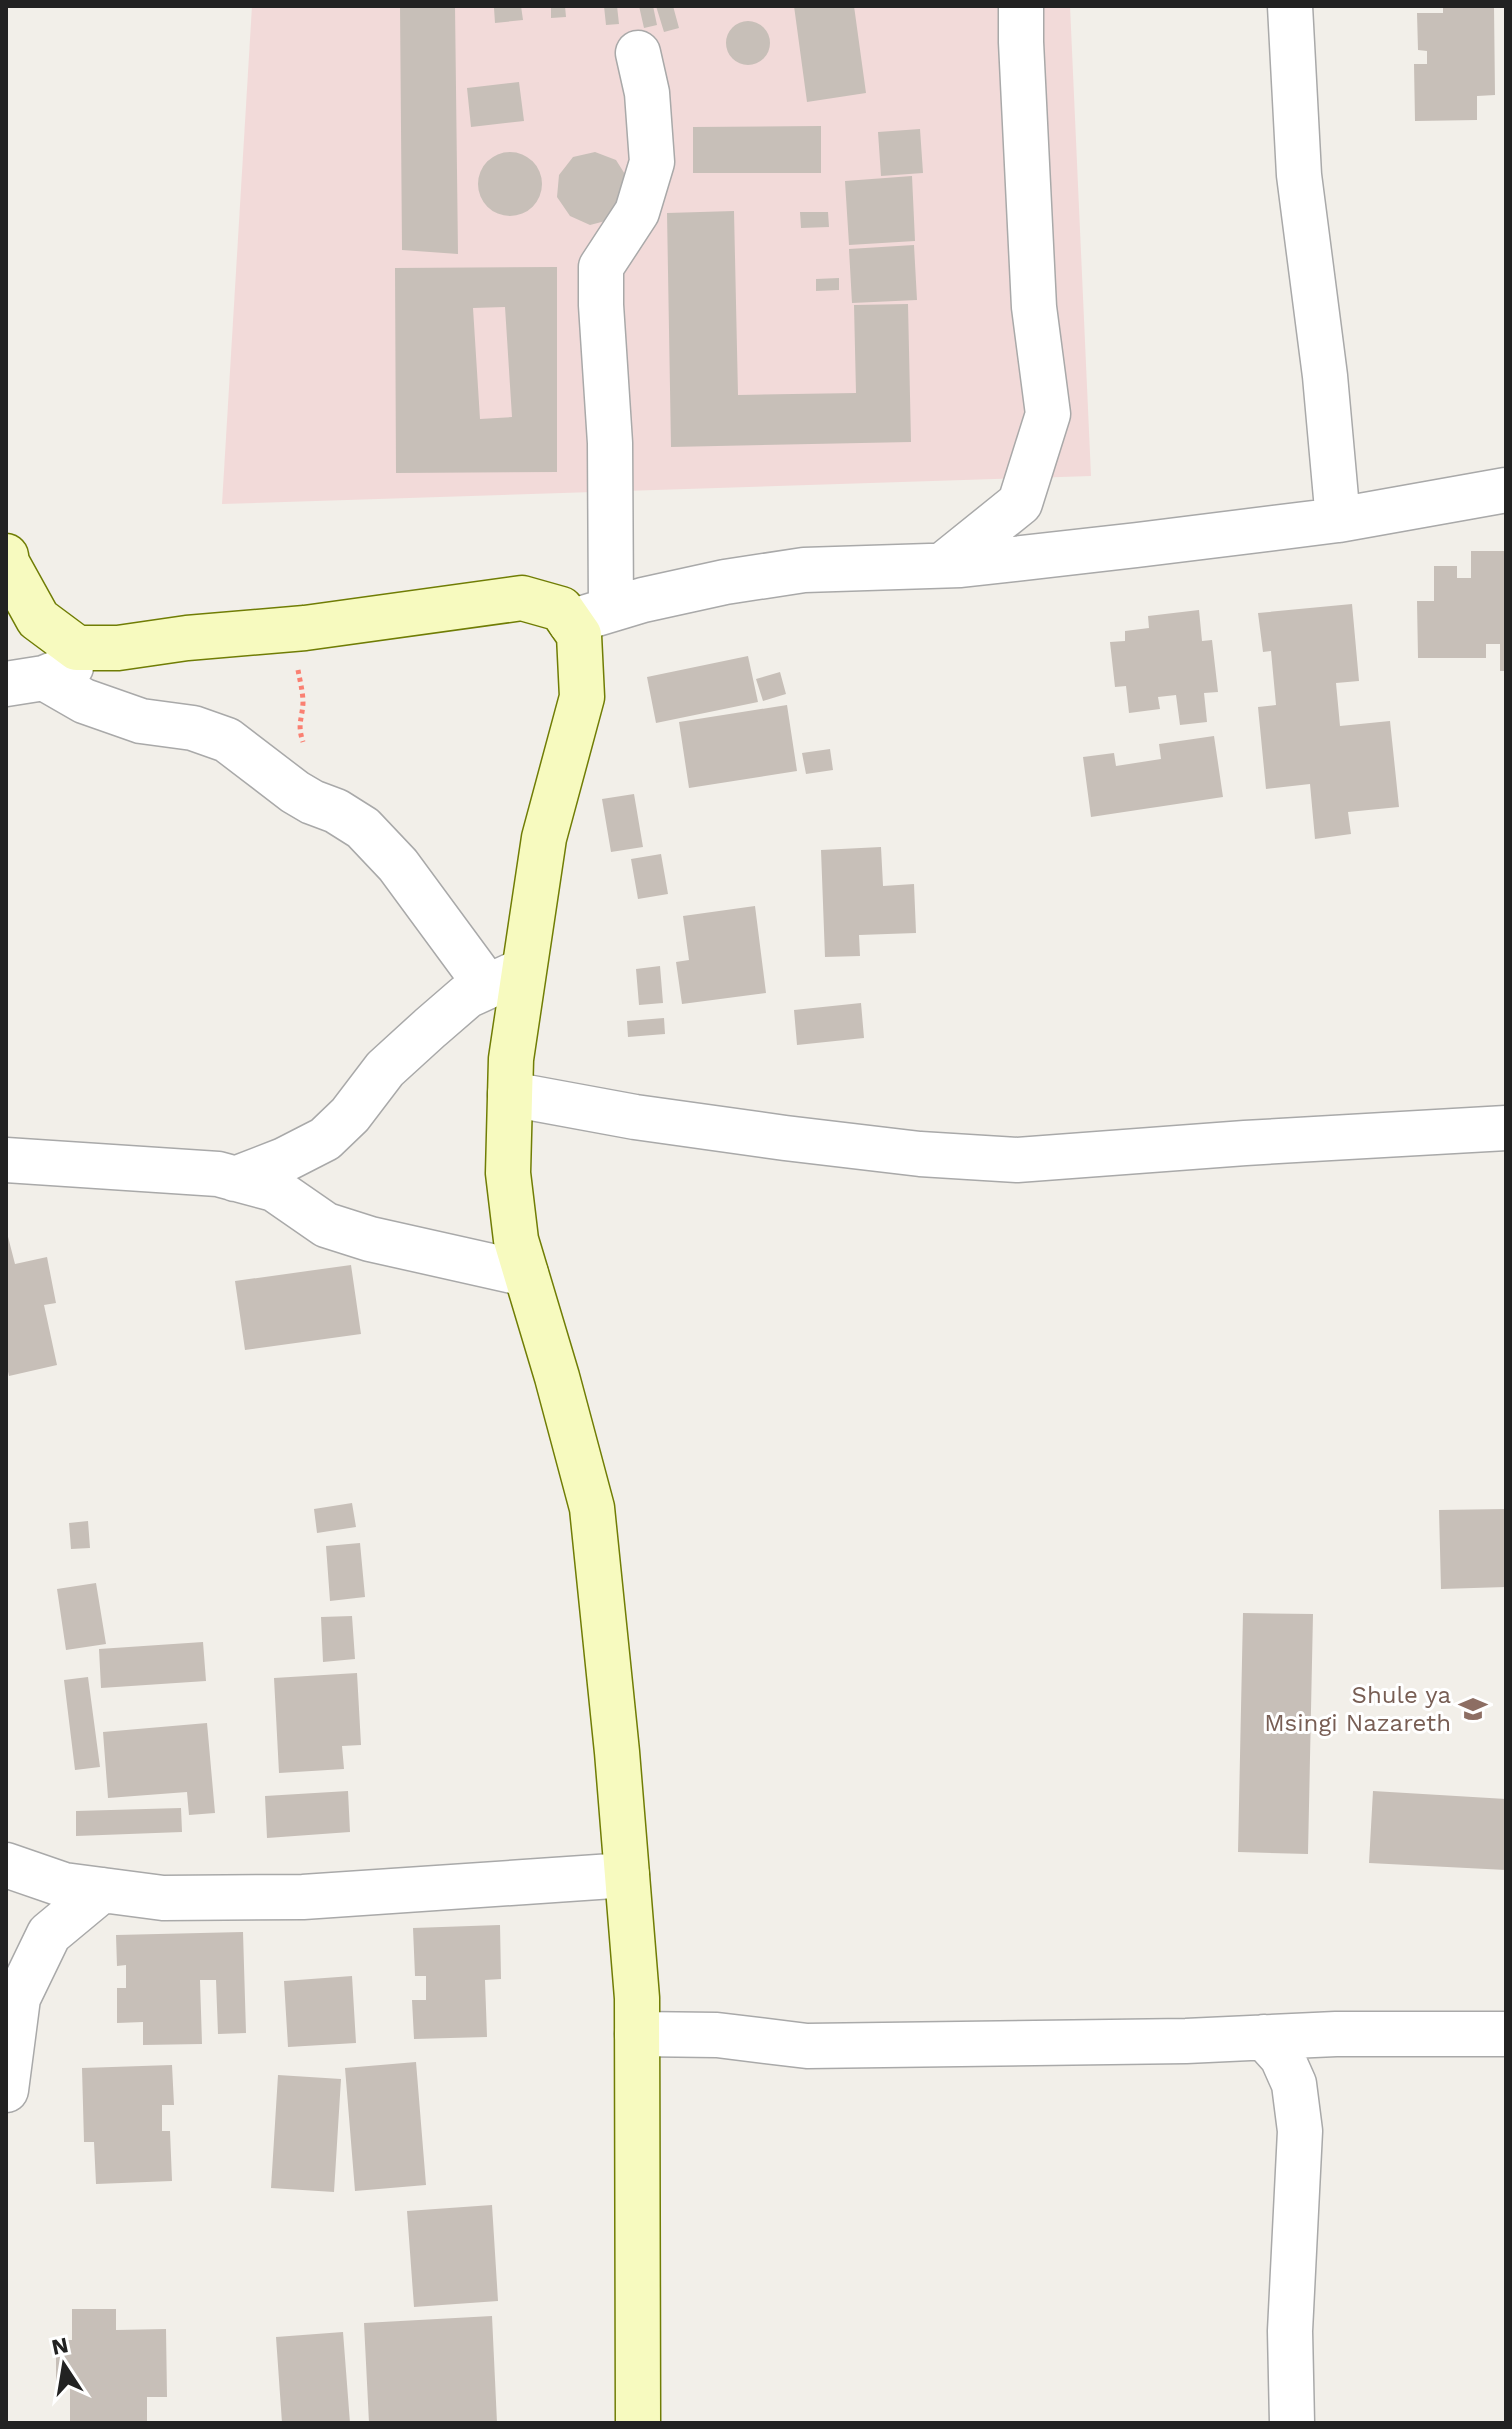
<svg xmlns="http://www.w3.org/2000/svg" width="1512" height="2429" font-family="'Work Sans',sans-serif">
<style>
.commercial{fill:#f2dad9}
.building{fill:#c7bfb8;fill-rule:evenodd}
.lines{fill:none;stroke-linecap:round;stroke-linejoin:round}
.street-casing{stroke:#a9a9a9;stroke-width:47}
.secondary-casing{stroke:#707d05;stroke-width:47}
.path{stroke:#fa8072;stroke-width:5;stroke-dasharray:4 4;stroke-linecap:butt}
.street{stroke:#fff;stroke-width:44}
.secondary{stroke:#f7fabf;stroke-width:44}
.labels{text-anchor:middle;stroke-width:6;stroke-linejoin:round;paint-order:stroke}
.education-label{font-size:24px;fill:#785e54;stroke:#fff;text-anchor:end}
</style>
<rect width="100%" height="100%" fill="#f2efe9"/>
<path class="commercial" d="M252,6h818l21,470 -869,28z"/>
<path class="building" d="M400,6h55l3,248 -56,-4z
M521,6l2,14 -28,3 -1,-15z
M551,6h14l1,11 -15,1z
M604,6h13l2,18 -13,1z
M639,6h14l4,19 -13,3z
M656,6h17l6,22 -15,4z
M794,6h60l12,87 -59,9z
M1443,6h51l1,89 -18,1v24l-62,1 -1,-57h13v-13l-9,-1 -1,-37h26z
M726 43a22 22 0 1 1 44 0a22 22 0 1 1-44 0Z
M519,82l5,39 -53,6 -4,-39z
M821,126v47h-128v-46z
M920,129l3,44 -42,3 -3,-44z
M478 184a32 32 0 1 1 64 0a32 32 0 1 1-64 0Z
M595,152l21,8 12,19 -15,40 -23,6 -20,-9 -13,-19 2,-22 14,-18z
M912,176l3,65 -66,4 -4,-64z
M734,211l4,184 118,-2 -2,-88 54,-1 3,138 -240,5 -4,-234z
M800,212h28l1,15 -28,1z
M914,245l3,55 -65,3 -3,-54z
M557,267v205l-161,1 -1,-205zM505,307l7,110 -32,2 -7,-111z
M839,278v12l-23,1v-12z
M1471,551h35v120h-6v-27h-14v14h-68l-1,-57h17v-35h23v12h14z
M1352,604l7,77 -23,2 4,43 50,-5 9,86 -51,5 3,22 -36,5 -5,-55 -44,5 -8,-82 18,-2 -5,-54 -8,1 -5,-39z
M1199,610l3,31 10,-1 6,52 -14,1 3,29 -27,3 -4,-30 -18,2 2,12 -31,4 -3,-27 -11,1 -5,-45 15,-1v-10l24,-3 -1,-12z
M748,656l10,46 -102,21 -9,-46z
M780,672l6,22 -23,7 -7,-22z
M787,705l10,66 -108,17 -10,-66z
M1214,736l9,61 -132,20 -8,-60 31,-4 2,13 45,-7 -2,-15z
M830,749l3,21 -27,4 -4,-21z
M634,794l9,53 -32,5 -9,-53z
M881,847l2,39 31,-2 2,49 -57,2 1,21 -35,1 -4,-107z
M661,854l7,40 -30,5 -7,-40z
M755,906l11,87 -84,11 -6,-42 13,-2 -6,-44z
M660,966l3,37 -24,2 -3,-36z
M861,1003l3,35 -67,7 -3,-35z
M664,1018l1,16 -37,3 -1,-16z
M6,1229l9,35 32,-7 9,46 -12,2 13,60 -48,11 -3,-13z
M351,1265l10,69 -116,16 -10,-69z
M352,1503l4,24 -39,6 -3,-24z
M1506,1509v78l-65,2 -2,-79z
M88,1521l2,27 -19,1 -2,-26z
M360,1543l5,54 -35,4 -4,-55z
M96,1583l10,61 -40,6 -9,-61z
M1243,1613l70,1 -5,240 -70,-2z
M352,1616l3,43 -32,3 -2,-45z
M203,1642l3,39 -105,7 -2,-39z
M357,1673l4,72 -19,1 2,23 -65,4 -5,-95z
M88,1677l12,90 -25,3 -11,-90z
M207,1723l8,90 -26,2 -2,-23 -79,6 -5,-66z
M348,1791l2,41 -83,6 -2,-42z
M1373,1791l133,8v71l-137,-7z
M181,1808l1,24 -106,4v-25z
M500,1925l1,54 -16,1 2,57 -73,2 -2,-39h14v-24h-11l-2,-48z
M243,1932l3,101 -28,1 -2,-54h-16l2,64 -59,1v-23l-26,1v-35h9v-23l-9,1 -1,-31z
M352,1976l4,67 -68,4 -4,-66z
M416,2062l10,123 -71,6 -10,-123z
M172,2065l2,40h-12v26h8l2,50 -76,3 -2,-42h-10l-2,-74z
M278,2075l63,4 -7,113 -63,-4z
M492,2205l6,96 -84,6 -7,-96z
M72,2309h44v21l50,-1 1,68h-20v26h-77v-41h-14v-42h16z
M492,2316l5,107h-128l-5,-100z
M343,2332l7,91h-68l-6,-86z"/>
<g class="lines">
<defs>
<path id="street" d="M1290,6l9,169 26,201 13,144
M943,565l77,-62 28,-89 -14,-107 -13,-265v-36
M611,609l-1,-166 -9,-138v-38l36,-55 15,-50 -5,-69 -9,-40
M570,622l73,-22 82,-18 79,-12 157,-5 176,-20 201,-25 168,-30
M44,678l40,23 57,20 52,7 34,12 68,52 17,10 24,9 27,17 35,37 89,121
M6,684l38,-6 27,-11
M510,1094l125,23 150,21 135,16 97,6 228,-17 261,-15
M6,1160l212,14 56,15 52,36 44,14 156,35
M235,1179l49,-19 41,-21 25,-24 35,-46 45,-41 37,-32 48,-22
M6,1865l58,20 99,13 140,-1 324,-22
M637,2034l80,1 90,11 379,-5 150,-7h170
M1264,2037l18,20 12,27 6,47 -10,200 2,92
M6,2090l12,-92 31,-64 53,-44"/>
<path id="secondary" d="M6,556l1,7 31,56 39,29h41l69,-10 118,-10 217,-30 39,11 18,26 3,62 -38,141 -33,221 -3,114 8,67 41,137 35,131 25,244 20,246 1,425"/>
</defs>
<use href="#street" class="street-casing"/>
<use href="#secondary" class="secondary-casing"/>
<path class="path" d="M298,670c2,11 5,22 5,33 -1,17 -6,21 0,39"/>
<use href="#street" class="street"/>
<use href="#secondary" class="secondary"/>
</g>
<defs>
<symbol id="school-bare" viewBox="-9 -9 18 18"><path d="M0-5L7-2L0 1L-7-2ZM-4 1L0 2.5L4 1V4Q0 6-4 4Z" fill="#8d6e63" stroke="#fff" stroke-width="2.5" paint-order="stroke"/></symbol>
</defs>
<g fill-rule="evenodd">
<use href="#school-bare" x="1453" y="1689" width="40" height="40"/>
</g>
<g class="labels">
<g class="education-label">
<text x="1451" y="1703">Shule ya<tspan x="1451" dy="28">Msingi Nazareth</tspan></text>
</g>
</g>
<rect width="1512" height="2429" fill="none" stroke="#222222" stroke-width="16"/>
<g transform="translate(64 2365) rotate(348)" stroke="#ffffff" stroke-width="6" paint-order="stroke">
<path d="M0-6L14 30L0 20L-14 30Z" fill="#222222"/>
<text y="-12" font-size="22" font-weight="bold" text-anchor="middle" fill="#222222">N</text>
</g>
</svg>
